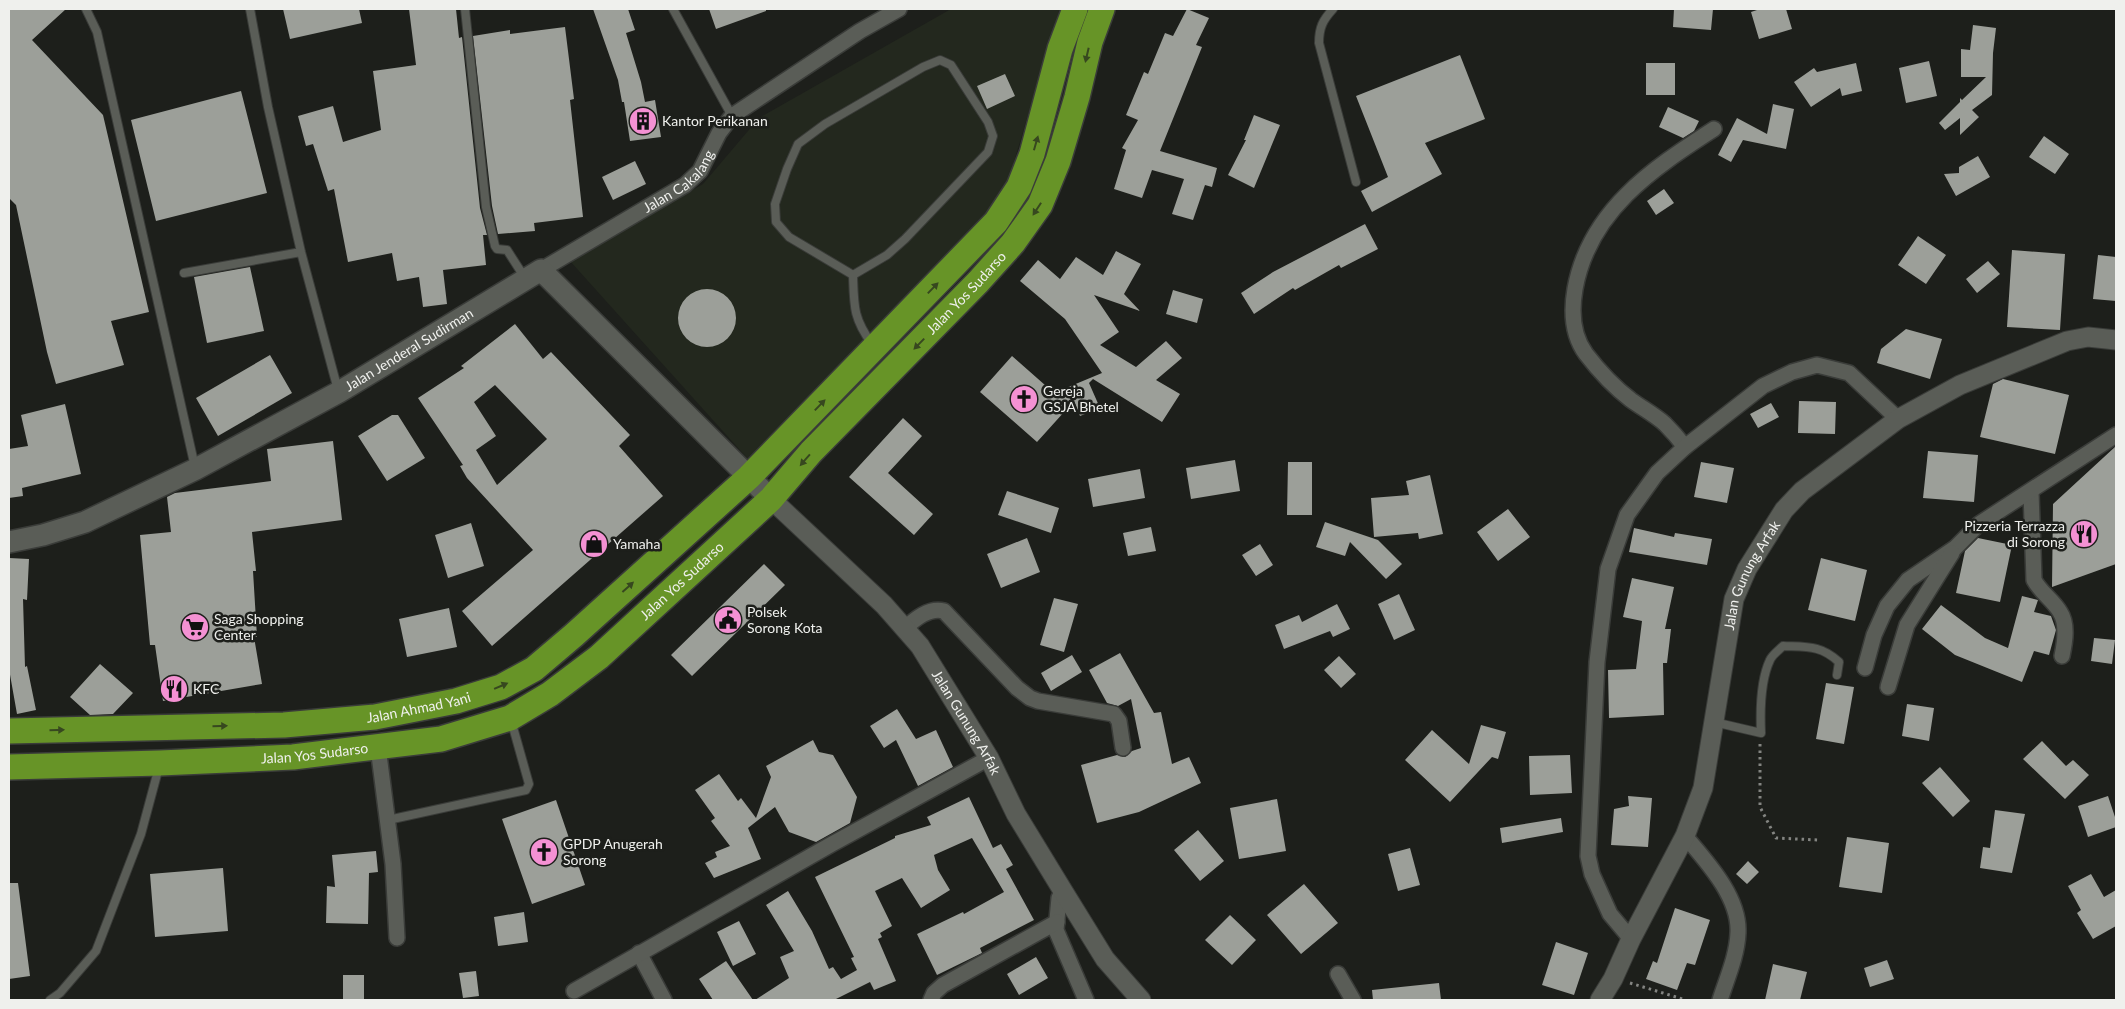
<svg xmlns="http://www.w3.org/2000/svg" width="2125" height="1009" font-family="Lato,sans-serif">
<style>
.built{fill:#23281e}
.building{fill:#9c9f99;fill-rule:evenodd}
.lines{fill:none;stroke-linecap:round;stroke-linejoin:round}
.service-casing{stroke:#3a3c39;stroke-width:10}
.minor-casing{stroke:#3a3c39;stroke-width:18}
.tertiary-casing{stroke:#3a3c39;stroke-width:21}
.secondary-casing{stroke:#3a3c39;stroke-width:24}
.trunk-casing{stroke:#3a3c39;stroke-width:28}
.path{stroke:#848582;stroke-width:3;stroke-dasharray:2.5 4;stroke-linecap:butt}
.service{stroke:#5a5d57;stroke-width:8}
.minor{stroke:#5a5d57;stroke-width:15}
.tertiary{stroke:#5a5d57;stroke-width:19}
.secondary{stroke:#5a5d57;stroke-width:21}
.trunk{stroke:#679427;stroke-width:25}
.oneway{fill:#37481f}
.labels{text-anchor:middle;stroke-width:5;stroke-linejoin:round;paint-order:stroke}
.poi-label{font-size:14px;fill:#eff0ed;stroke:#1d1f1b;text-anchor:start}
.street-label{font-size:14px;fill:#eff0ed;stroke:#1d1f1b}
</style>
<rect width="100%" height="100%" fill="#1d1f1b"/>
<path class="built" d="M951,9h109l-60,199 -244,260 -186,-207 133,-77 56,-66z"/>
<path class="building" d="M9,9h57l-34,31 71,75 46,197 -38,9 13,44 -68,19 -9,-32 -31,-147 -7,-7z
M283,9h76l3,14 -72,16z
M409,9h47l3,29 3,-1 18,171 7,27h-4l3,30 -43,5 4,34 -24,3 -4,-30 -22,4 -5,-28 -44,9 -14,-73 -6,2 -15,-47 -7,2 -8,-30 35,-10 10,36 38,-12 -8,-59 43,-6z
M593,9h35l7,21 -9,3 15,49 4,20 10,-2 6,37 -31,4 -6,-39h-2l-4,-22z
M709,9h57v2l-50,18z
M1187,9l22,9 -13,27 6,2 -42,104 57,17 -5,19 -7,-2 -12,35 -21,-6 12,-35 -32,-9 -10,28 -28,-9 12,-39 -4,-2 16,-28 -12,-5 18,-43 4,2 17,-41 8,3z
M1674,9h39l-2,21 -38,-3z
M1760,9h26l6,20 -33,10 -8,-27z
M1973,25l23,3 -3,25 -1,42 -20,15 7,7 -19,18v-17l-15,12 -6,-7 21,-21v-4l2,2 24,-23h-25v-28l9,1z
M565,27l9,72 -4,1 13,117 -49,6 1,8 -37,3 -6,-28 -19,-170 37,-6v4z
M1460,55l25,64 -60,24 17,31 -70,38 -11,-21 27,-14 -32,-81z
M1929,61l8,35 -31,7 -7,-35z
M1646,63h29v32h-29z
M1856,63l6,28 -20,5 -2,-8 -29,19 -17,-25 20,-14 3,4z
M1005,74l10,22 -28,13 -10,-23z
M241,91l26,102 -111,28 -25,-101z
M1773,104l21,5 -8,40 -43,-9 -12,22 -13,-7 19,-37 30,16z
M1668,107l31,14 -5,10 -11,7 -24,-11z
M1254,115l26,10 -26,63 -26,-13 18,-35h-2z
M2044,136l25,18 -14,20 -26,-17z
M1978,156l12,21 -34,19 -12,-22 15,-1v-6z
M635,161l11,23 -33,16 -11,-23z
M1664,189l10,14 -18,12 -9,-14z
M1365,224l13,25 -37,19 -2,-3 -44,25 -2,-2 -39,26 -13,-21 32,-21z
M1918,236l28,19 -20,29 -28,-19z
M2012,250l53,4 -5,76 -53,-3z
M1116,251l25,13 -17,30 16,17 -46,-16 25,37 -19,13 36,22 30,-26 16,17 -26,22 24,14 -18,28 -69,-43 -4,4 11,25 -20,8 -6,-15 -37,41 -57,-50 32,-36 42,37 48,-20 -37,-54 -45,-38 18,-21 22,19 16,-22 27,18z
M2098,255l18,2v44l-23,-2z
M1988,261l12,13 -23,19 -11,-14z
M250,267l14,64 -57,12 -13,-66z
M678 318a29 29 0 1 1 58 0a29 29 0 1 1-58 0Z
M1173,290l30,9 -6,24 -31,-9z
M515,324l28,35 8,-7 79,83 -11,11 44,50 -171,150 -30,-35 71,-61 -66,-72 -7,-12 3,-1 -45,-67 46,-30 -3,-2zM495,385l52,54 -50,46 -21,-35 20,-14 -22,-34z
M1906,329l36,10 -12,40 -53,-16 4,-14z
M270,355l22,38 -74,43 -22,-38z
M2003,379l66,16 -14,59 -75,-17 13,-53z
M1799,401l37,1 -1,32 -37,-1z
M1771,403l8,14 -21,11 -8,-14z
M65,404l16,70 -59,14 1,8 -14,2v-49l19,-3 -7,-31z
M392,415h6l27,43 -38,23 -29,-45z
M903,418l19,18 -34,37 45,41 -19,21 -65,-58z
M333,441l9,79 -90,12 4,39h-3l4,66h-3l8,47 -99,17 -8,-56h-5l-10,-110 31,-3 -4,-35 8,-4 96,-12 -4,-32z
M2116,446v118l-64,23 1,-83z
M1928,451l50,4 -4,47 -51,-4z
M1235,460l5,31 -49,8 -5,-31z
M1288,462h24v53h-25z
M1701,462l33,6 -7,35 -33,-6z
M1140,469l5,29 -52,9 -5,-28z
M1430,475l13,59 -24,5 -1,-6 -44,4 -3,-39 38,-3 -3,-14z
M1007,491l52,17 -8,25 -53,-18z
M1508,509l22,28 -32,24 -21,-29z
M1325,522l53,18 24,24 -16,15 -36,-37 -5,14 -29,-9z
M471,523l13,43 -36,12 -13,-43z
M1151,527l5,24 -28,5 -5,-23z
M1634,528l40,9 1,-4 37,6 -5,26 -78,-13z
M1027,538l13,34 -39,16 -14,-34z
M1978,538l34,7 -12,57 -44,-9 9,-42z
M1260,544l13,21 -17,11 -14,-21z
M9,558l20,1 -2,41 -4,-1 2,68 2,-1 9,44 -19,4 -8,-45z
M1821,558l46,12 -12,51 -47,-11z
M764,564l21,21 -93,91 -21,-21z
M1632,578l42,9 -9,42h6l-4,34h-4l1,52 -55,3 -1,-48 28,-1 6,-48 -19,-4z
M1399,594l16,36 -21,10 -16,-36z
M2022,596l16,4 -4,12 17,4 5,14 -7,25 -15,-4 -12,31 -67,-27 -33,-26 19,-24 44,33 23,10z
M1054,598l24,6 -14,48 -24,-7z
M1337,604l13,25 -17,8 -3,-6 -46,18 -9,-24 24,-10 3,7z
M449,608l8,39 -50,10 -8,-38z
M2094,638l21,2 -3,24 -21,-3z
M1120,653l34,60 7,-1 11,52 17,-7 12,26 -62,29 -42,11 -16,-58 36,-10 8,2 7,-6 9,-3 -10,-49 -13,7 -11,-3 -18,-33z
M1072,655l10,17 -31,19 -10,-18z
M1339,656l17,18 -15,14 -17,-18z
M100,664l33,29 -20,21 -23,1 -20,-18z
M1826,683l28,4 -10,57 -28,-5z
M1907,704l27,4 -5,33 -27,-5z
M897,709l19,30 20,-9 17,37 -35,19 -22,-46 -12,8 -14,-22z
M1481,725l25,7 -8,27 -6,-2 -42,45 -45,-42 27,-30 37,34z
M813,740l6,12 14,3 24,42 -7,26 -34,19 -27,-10 -14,-25 -27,21 13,31 -47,19 -9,-15 12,-6 -2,-5 15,-6 -19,-25 4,-3 -20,-28 24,-16 19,27 3,-3 15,20 15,-41 -5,-11z
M2042,741l24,25 7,-6 16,15 -24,24 -42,-40z
M1570,755l2,38 -42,2 -1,-39z
M1940,767l30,34 -17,16 -31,-34z
M1628,796l24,2 -4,49 -37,-2 3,-36 15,-3z
M2108,796l8,24v7l-28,10 -10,-31z
M969,797l24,51 8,-4 12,21 -7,4 28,51 -54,28 2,5 -45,22 -20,-41 46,-22 1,2 40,-22 -32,-54 -38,17 4,15 12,20 -29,18 -19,-30 -27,13 17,35 -12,7 2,4 -4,2 18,42 -22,9 -4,-8 -36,18h-79l34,-22 -9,-21 14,-6 -28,-46 22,-14 24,40 17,38 4,-2 8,12 16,-9 -6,-12 3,-1 -39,-80 80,-39v-2l36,-11 -4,-8z
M1277,799l9,52 -47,8 -9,-51z
M556,800l29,85 -53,19 -30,-85z
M1995,810l30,4 -13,59 -32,-5 3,-21 7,1z
M1561,818l2,14 -61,11 -2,-15z
M1198,830l26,31 -24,20 -26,-31z
M1847,837l42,6 -7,50 -43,-6z
M1410,848l10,37 -22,6 -10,-37z
M376,851l2,21 -9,1 -1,51 -42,-1 1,-37 8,1 -3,-32z
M1748,861l11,11 -12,12 -11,-10z
M223,868l5,63 -73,6 -5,-63z
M2091,874l13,23 12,-7v36l-23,13 -16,-26 4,-3 -13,-24z
M9,883h9l12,93 -21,3z
M1304,884l34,39 -37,31 -34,-39z
M1675,908l35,12 -15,45 -8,-2 -10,27 -31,-11 7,-18 4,2z
M524,912l4,30 -30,4 -4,-29z
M1230,915l26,25 -24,25 -27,-25z
M739,921l17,33 -23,12 -16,-34z
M1556,942l32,11 -14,42 -32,-10z
M1036,957l12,21 -29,17 -12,-21z
M1887,960l7,19 -24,8 -6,-19z
M726,961l27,39h-40l-14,-21z
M1773,964l34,8 -7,28h-35z
M476,971l3,25 -16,2 -4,-25z
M343,975h21v25h-21z
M1439,983l2,17h-68l-1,-10z"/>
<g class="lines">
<defs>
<path id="service" d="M86,9l11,23 98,435
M250,9l18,98 33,145 37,138
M465,9l21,198 9,39 2,3 10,1 18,28
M673,9l59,107
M1333,9c-10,11 -14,18 -14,34l37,139
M940,60l11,5 37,57 5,14 -5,16 -83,87 -18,16 -34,20 -64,-38 -13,-15 -1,-18 12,-35 11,-25 27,-20 98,-57z
M184,273l117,-21
M853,275c1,31 0,43 19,69
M1714,722l47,11c-1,-23 -1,-52 9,-73 2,-5 9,-10 13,-14 24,1 38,-1 56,16l-2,13
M388,820l138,-30 3,-6 -18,-64
M50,1000l10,-7 36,-42 45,-117 18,-67"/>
<g id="minor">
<path id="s1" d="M541,270l144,-85 15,-14 19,-38 13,-17 128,-85 39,-22"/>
<path d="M1685,447c-6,-8 -13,-16 -20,-23 -10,-9 -23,-16 -34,-24 -17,-13 -32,-29 -45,-46 -14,-19 -15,-42 -11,-65 14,-78 77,-120 139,-160"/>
<path d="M2031,492l3,88c7,13 19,20 26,32 8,12 5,30 2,44"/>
<path d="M904,629c11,-10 25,-22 40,-18l73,77 13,10 8,3 76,13 5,7 4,27"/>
<path d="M1865,668l9,-33 13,-29 21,-26 47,-32 24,-24 137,-89"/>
<path d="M1888,687l19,-62 45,-72"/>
<path d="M378,747l15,117 4,74"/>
<path d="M1685,836c21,25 55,61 53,97 -1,23 -11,45 -18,67"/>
<path d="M1063,891l-4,7 -3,32 30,70"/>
<path d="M1631,939l-21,-25 -18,-40 -4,-18 9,-194 11,-93 19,-54 30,-42 28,-26 78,-61 29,-14 25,-7 32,8 49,46"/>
<path d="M639,953l25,47"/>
<path d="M1338,974l15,26"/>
<path d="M574,991l258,-147 157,-86"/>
<path d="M931,1000l3,-7 9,-8 114,-63"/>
</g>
<g id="tertiary">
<path id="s2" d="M771,499l113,106 36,41 69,112 27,56 47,77 42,68 36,41"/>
<path id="s3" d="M1600,1000l13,-21 18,-40 54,-103 18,-48 31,-189 13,-30 37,-59 18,-19 96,-72 62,-34 107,-44 21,-4 28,3"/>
</g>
<g id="secondary">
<path id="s4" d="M9,542l34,-7 42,-13 111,-53 143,-77 202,-122 230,229"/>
</g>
<g id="trunk">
<path id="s5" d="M9,731l275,-6 91,-8 81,-16 45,-14 33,-18 40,-34 175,-158 247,-255 23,-35 13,-33 28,-105 15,-40"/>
<path id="s6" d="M9,767l151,-4 133,-6 148,-18 69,-21 40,-24 49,-37 172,-158 40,-47 167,-170 35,-39 27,-38 18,-44 19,-64 13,-55 12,-33"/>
</g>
</defs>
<use href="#service" class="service-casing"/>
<use href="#minor" class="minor-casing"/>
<use href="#tertiary" class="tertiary-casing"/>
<use href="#secondary" class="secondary-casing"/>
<use href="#trunk" class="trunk-casing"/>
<path class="path" d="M1760,744v63l16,31 42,2
M1630,983l56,17"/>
<use href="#service" class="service"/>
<use href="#minor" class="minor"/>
<use href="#tertiary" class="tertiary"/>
<use href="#secondary" class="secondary"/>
<use href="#trunk" class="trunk"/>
</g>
<defs><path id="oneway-solid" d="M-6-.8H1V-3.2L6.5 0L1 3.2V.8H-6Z" transform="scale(1.25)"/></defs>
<g class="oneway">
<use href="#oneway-solid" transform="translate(1087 55) rotate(103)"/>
<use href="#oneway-solid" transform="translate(1036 143) rotate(-74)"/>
<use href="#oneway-solid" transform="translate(1037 209) rotate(123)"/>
<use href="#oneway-solid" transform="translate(933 288) rotate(-46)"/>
<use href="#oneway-solid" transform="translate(919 344) rotate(134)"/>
<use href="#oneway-solid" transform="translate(820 405) rotate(-46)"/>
<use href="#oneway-solid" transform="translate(805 460) rotate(131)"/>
<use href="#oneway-solid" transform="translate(628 587) rotate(-42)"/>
<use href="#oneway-solid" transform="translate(501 686) rotate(-23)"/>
<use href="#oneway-solid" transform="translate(220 726) rotate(-1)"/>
<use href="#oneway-solid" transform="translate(57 730) rotate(-1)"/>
</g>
<defs>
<symbol id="building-disc" viewBox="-11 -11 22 22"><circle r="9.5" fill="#f491d3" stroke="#1d1f1b"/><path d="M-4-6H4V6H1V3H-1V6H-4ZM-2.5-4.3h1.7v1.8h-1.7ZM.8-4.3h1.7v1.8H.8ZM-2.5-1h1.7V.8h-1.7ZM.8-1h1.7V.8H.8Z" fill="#111"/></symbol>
<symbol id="church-disc" viewBox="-11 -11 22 22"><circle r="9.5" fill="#f491d3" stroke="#1d1f1b"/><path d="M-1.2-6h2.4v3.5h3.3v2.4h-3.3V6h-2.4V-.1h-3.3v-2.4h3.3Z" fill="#111"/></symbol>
<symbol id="restaurant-disc" viewBox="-11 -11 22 22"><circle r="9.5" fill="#f491d3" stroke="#1d1f1b"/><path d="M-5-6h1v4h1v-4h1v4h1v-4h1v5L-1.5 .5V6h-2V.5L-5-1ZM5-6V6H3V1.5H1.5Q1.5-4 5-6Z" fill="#111"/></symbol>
<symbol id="shop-disc" viewBox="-11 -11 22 22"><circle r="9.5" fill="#f491d3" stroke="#1d1f1b"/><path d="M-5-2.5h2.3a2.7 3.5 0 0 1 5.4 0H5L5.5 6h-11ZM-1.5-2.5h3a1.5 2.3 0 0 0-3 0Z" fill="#111"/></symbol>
<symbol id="civic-disc" viewBox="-11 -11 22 22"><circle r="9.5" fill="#f491d3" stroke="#1d1f1b"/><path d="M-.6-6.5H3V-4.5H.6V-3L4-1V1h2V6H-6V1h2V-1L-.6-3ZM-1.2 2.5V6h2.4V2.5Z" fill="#111"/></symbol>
<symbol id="supermarket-disc" viewBox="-11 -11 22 22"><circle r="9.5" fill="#f491d3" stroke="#1d1f1b"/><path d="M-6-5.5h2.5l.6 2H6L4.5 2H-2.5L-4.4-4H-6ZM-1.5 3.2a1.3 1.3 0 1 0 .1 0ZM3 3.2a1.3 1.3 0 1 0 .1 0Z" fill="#111"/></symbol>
</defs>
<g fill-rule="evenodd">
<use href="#building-disc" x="627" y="105" width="32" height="32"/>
<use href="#church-disc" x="1008" y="383" width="32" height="32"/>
<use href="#restaurant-disc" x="2068" y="518" width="32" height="32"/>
<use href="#shop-disc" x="578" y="528" width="32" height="32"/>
<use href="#civic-disc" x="712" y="604" width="32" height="32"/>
<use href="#supermarket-disc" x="179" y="611" width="32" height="32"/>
<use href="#restaurant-disc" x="158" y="673" width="32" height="32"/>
<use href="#church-disc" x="528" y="836" width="32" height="32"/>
</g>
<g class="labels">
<g class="poi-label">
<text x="662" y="126">Kantor Perikanan</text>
<text x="1043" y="396">Gereja<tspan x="1043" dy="16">GSJA Bhetel</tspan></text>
<text x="2065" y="531" text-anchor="end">Pizzeria Terrazza<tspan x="2065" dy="16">di Sorong</tspan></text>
<text x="613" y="549">Yamaha</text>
<text x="747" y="617">Polsek<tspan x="747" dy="16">Sorong Kota</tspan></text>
<text x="214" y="624">Saga Shopping<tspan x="214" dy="16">Center</tspan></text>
<text x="193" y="694">KFC</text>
<text x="563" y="849">GPDP Anugerah<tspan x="563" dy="16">Sorong</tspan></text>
</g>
<g class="street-label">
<text dy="5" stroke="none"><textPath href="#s1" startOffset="165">Jalan Cakalang</textPath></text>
<text dy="5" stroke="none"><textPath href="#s6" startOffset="1131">Jalan Yos Sudarso</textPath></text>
<text dy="5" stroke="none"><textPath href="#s4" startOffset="446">Jalan Jenderal Sudirman</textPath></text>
<text dy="5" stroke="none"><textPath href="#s3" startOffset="456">Jalan Gunung Arfak</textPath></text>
<text dy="5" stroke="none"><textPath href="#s6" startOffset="726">Jalan Yos Sudarso</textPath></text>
<text dy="5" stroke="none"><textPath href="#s5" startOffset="411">Jalan Ahmad Yani</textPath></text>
<text dy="5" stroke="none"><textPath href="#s2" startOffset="299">Jalan Gunung Arfak</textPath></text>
<text dy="5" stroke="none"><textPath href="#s6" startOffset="306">Jalan Yos Sudarso</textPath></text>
</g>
</g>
<rect width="2125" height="1009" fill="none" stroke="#eff0ed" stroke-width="20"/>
</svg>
